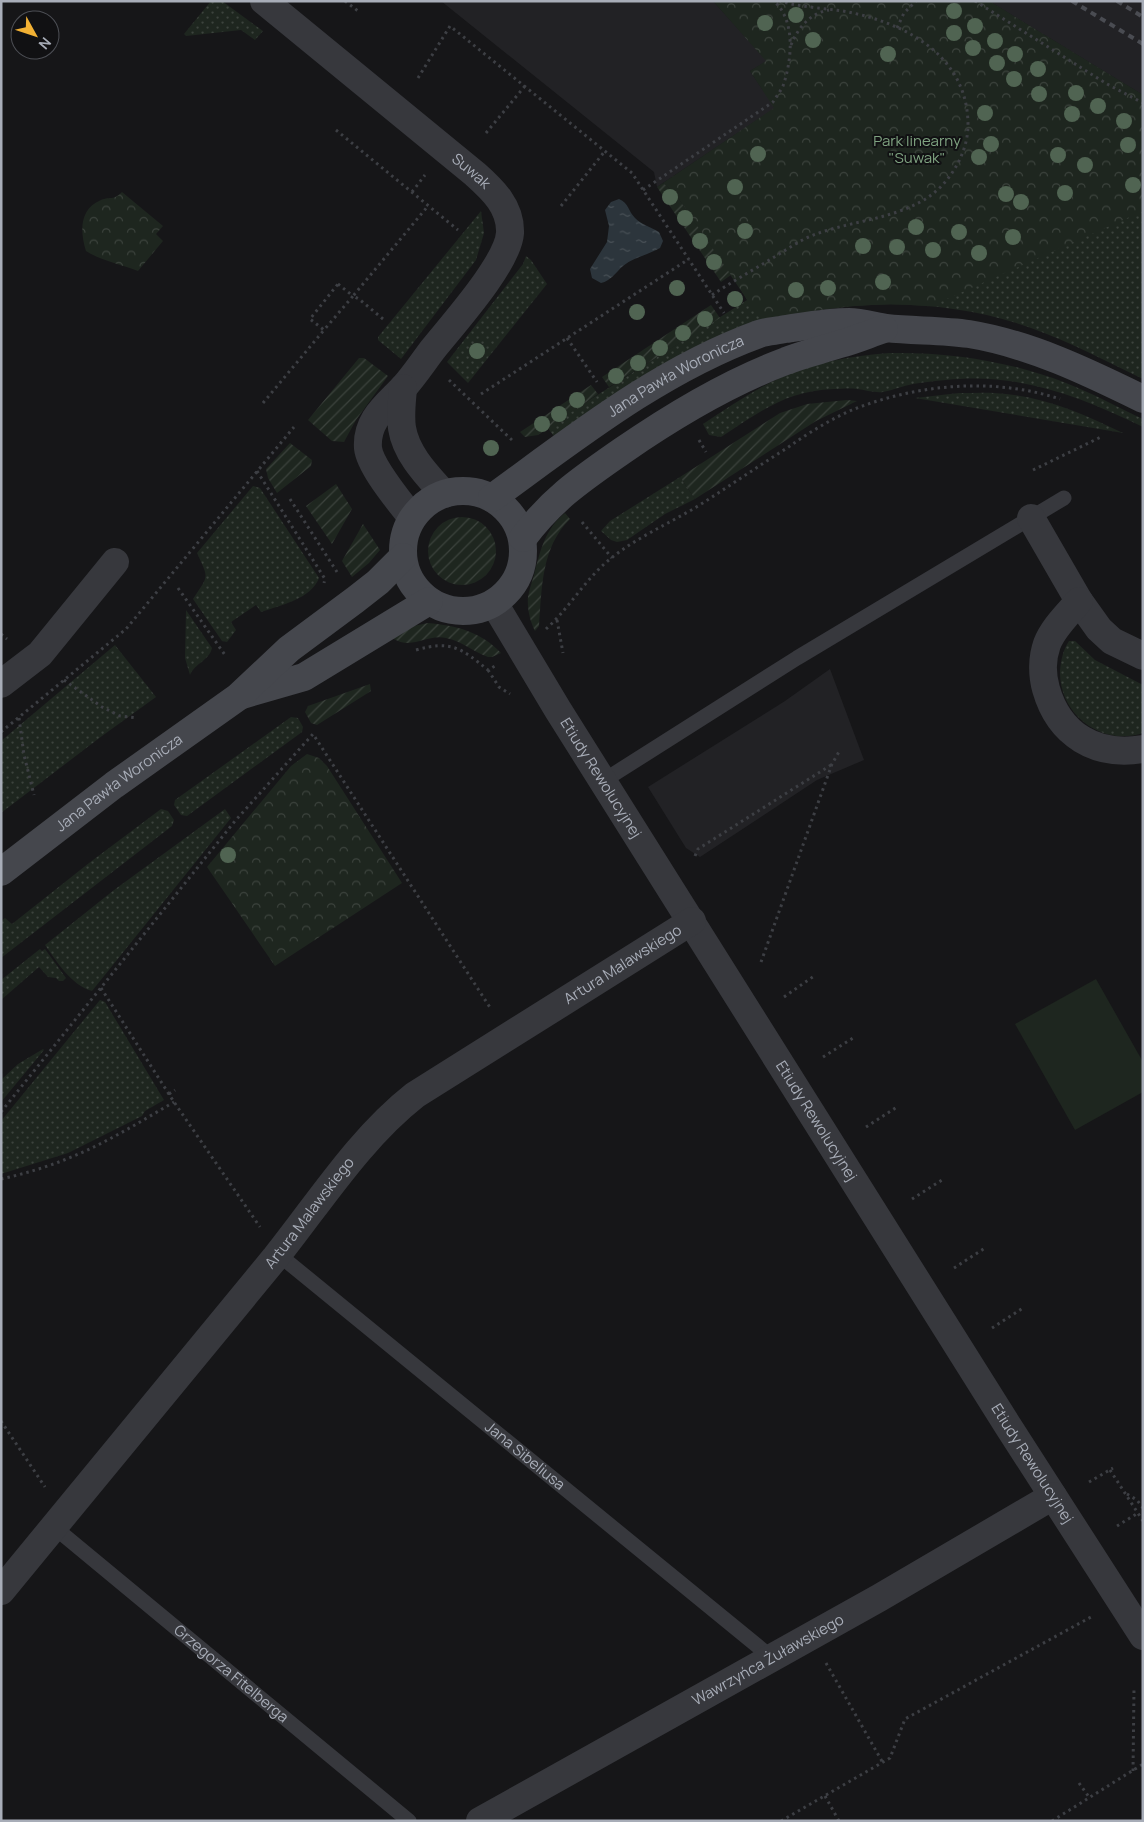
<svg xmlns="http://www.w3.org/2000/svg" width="1144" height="1822" font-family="Manrope,sans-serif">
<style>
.built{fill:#222225}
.grass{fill:url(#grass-dots)}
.park{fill:url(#park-crowns)}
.garden{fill:url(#garden-furrows)}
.pitch{fill:#1e261f}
.water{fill:url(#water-ripples)}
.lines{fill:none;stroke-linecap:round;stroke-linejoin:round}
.path{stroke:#3d3f44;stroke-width:3;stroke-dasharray:2.5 4;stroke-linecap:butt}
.lane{stroke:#37383d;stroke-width:15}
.street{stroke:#37383d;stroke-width:28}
.secondary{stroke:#45474d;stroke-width:28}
.rail{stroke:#4a4c52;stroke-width:4;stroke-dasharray:6 5;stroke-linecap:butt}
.tree{fill:#506452}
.labels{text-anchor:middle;stroke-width:4;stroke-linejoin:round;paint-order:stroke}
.park-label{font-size:15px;fill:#7fa381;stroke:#111113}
.street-label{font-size:15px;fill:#a8adb8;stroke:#111113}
</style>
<defs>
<pattern id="grass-dots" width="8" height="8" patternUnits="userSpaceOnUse" patternTransform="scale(1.25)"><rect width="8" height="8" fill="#1e261f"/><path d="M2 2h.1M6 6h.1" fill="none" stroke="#3c433d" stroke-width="1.8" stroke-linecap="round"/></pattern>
<pattern id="park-crowns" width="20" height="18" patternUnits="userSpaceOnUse" patternTransform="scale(1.25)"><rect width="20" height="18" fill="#1e261f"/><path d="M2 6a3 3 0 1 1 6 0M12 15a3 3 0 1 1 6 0" fill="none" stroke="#3c433d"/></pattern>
<pattern id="garden-furrows" width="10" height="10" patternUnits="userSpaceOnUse" patternTransform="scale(1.25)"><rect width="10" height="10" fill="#1e261f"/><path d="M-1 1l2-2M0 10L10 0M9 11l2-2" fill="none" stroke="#3c433d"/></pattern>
<pattern id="water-ripples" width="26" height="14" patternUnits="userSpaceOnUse" patternTransform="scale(1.25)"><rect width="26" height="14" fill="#2c353c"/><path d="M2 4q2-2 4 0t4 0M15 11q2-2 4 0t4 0" fill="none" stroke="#485056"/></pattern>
</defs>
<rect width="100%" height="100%" fill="#161618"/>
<path class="built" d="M441,1h272l54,60 -17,10 25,37 -118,79 -3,-15z
M989,1h154v94z
M830,669l34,91 -47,20 -117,77 -14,-9 -38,-61 137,-86z"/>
<path class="grass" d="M211,1h11l41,30 -8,9 -14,-10 -55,6 -2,-2z
M811,1h178l154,94v284c-37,-18 -73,-37 -112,-51 -70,-25 -146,-29 -219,-17l-256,128 -9,-12 200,-127 -8,-14z
M481,211l3,22 -8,27 -75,99 -23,-19v-3z
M526,256l5,4 16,24 -79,99 -21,-21 76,-98z
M889,353c61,-1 120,8 177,30 26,10 51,24 77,36v8c-63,-31 -125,-55 -197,-47 -11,1 -22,2 -33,4 -10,2 -20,6 -30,8 -8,1 -18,-2 -26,-3 -8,-1 -15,0 -23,0 -49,2 -74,23 -113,48l-12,-2 -6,-11c25,-16 50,-34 77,-46 34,-16 71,-22 109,-25z
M959,393c16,0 31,-1 47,1 42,4 80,21 117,39l-208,-35z
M680,477l15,22 -30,15 -38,26 -10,2 -6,-2 -10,-9 9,-10z
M253,486l7,2 59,90c-8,21 -38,27 -58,34l-5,-7 -25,17 5,8 -9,12 -5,-1 -29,-42c16,-24 16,-20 4,-46z
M186,610l26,38c-3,13 -17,15 -22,27l-5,-17z
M1069,641h6l20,19 48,25v48c-42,14 -84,-19 -83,-62 1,-11 3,-21 9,-30z
M115,645l41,52 -54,39 -101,77v-72z
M291,717l7,1 5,9 -1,5 -115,84 -6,-1 -7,-10 1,-5z
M161,809l7,2 6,9 -2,6 -171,132v-37l4,-3 7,6 77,-61z
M225,809l6,9 -139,173c-21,-6 -35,-29 -47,-46l69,-55z
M40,949l2,2 3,-2 21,29 -3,3h-4l-3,-3 -8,-1 -9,-10 -38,33v-20z
M100,1000l5,2 59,98 -19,11 -3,5 -74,37 -67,21v-53z
M43,1049l1,1 -43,52v-22l17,-16z"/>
<path class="park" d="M713,1h276l154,94v116l-212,95 -40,-2 -38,2 -41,5 -49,12 -89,-131 -11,-9 111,-75 -24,-37 16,-10z
M122,192l41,34 -7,8 7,7 -25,30c-18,-7 -36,-10 -52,-20 -6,-19 -7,-42 15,-51 10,-4 12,1 21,-8z
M307,754l12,4 8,8 75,117 -127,83 -68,-99 84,-101z"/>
<path class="garden" d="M663,183l11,9 57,83 -10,7 -64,-95z
M711,305l9,13 -111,69 -7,-10z
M359,358h5l24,18 -32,44 -12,22 -12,-1 -24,-21z
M591,385l7,9 -60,41 -13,2 -5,-5z
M847,400l10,1 -41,20 -121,78 -15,-22 100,-64 27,-9z
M290,443l22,17 -1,6 -34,27 -9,-15 -2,-9z
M336,484l16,25 -20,35 -26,-38z
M565,513l5,6c-29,29 -28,69 -31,107l-4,5c-5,-10 -8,-22 -7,-34 1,-7 4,-15 6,-22 6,-24 11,-46 31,-62z
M428 551a34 34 0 1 1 68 0a34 34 0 1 1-68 0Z
M363,524l17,26 -11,13 -17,14 -10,-16z
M428,623c29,3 52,8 73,30l-9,4h-4c-15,-5 -26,-16 -42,-19 -21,-4 -33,13 -54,0l17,-11z
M370,684l1,7 -54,34 -6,-2 -6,-11 3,-6z"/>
<path class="pitch" d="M1096,979l47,83v30l-68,38 -60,-106z"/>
<path class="water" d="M619,199c10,4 9,12 16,19 7,7 16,9 24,14l4,9 -3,7c-12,7 -26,9 -37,18 -7,6 -12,15 -22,17l-9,-5 -2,-9 17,-27 2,-16 -4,-16 6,-8z"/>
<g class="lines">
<path class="path" d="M345,1l13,10
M975,1l132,83 36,19
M897,28l7,-15 12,-12
M791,45c7,-17 19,-32 38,-35
M418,78l32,-52 182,147 92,140
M336,130l122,100
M486,133l39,-47
M643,190l130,-88c3,-5 7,-10 10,-16 9,-26 13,-65 -9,-85
M412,192l13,-17
M561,206l44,-55
M338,284l15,12 -29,34 -14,-11z
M712,295c21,-14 43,-26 64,-39 13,-8 26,-17 40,-22 36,-13 78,-15 111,-36 23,-15 41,-45 41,-73 0,-70 -64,-103 -125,-114 -21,-3 -43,-4 -63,-10
M383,319l-24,-20 -6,-3 75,-90
M567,338l30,44
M449,380l64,61
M481,394l208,-135
M263,403l61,-73
M699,440l7,12
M1033,470l70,-34
M257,471l68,108 -1,4
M290,499l47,73
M582,522l30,36
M178,588l47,67
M557,620l6,33
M546,629c20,-18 34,-41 53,-60 27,-27 66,-43 99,-63 30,-19 59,-39 89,-58 20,-14 42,-28 65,-38 65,-26 141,-33 208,-11
M1,634l6,5
M416,650c35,-10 45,-2 72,20l7,-4
M488,670l11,17 11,7
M64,680l38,27 18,9 17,2
M19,718l5,37 10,40
M1,732l125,-103 168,-202
M695,856l3,-7 133,-84
M761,962l71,-198 8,-14
M101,988l73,114 86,125
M784,997l30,-21
M823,1057l30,-19
M169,1094l6,-4
M1,1112l234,-291 78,-87 178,275
M866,1127l31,-20
M1,1179c22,-5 43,-11 63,-19 39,-15 74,-37 110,-58
M912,1199l30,-19
M954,1268l31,-20
M992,1328l31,-20
M1,1421l44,66
M1110,1470l33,51
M1089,1482l24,-14
M1127,1494l10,6 6,8
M1117,1526l21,-13
M826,1663l57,100
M1133,1771l1,-83
M1079,1783l10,14
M825,1796l14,25
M781,1821l109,-63 15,-39 186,-102
M1052,1821l91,-57"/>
<g class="lane">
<path d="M603,781l194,-123 267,-160"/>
<path id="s1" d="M278,1254l493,403"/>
<path id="s2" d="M54,1527l355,294"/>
</g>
<g class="street">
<path id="s3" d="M264,1l211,173c18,16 36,33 35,59 -2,30 -57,91 -77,116 -10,13 -19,27 -30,39 -17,18 -37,32 -35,60 2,19 32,54 44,70"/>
<path d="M403,388c-1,13 -3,27 -1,40 4,26 25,47 42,66"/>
<path d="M1031,518l48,83 20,28 13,12 31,15"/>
<path d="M1079,601c-11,13 -26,27 -32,43 -5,14 -5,31 -1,45 13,46 50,68 97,60"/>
<path id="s4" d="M494,603l64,107 450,716 135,210"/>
<path d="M1,684l39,-30 75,-92"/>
<path id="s5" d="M1,1591c92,-111 183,-222 274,-333 44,-55 84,-119 140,-163l277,-174"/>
<path id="s6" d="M480,1821l399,-223 174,-102"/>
</g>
<g class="secondary">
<circle cx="463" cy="551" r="60"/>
<path id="s7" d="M492,498c84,-61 168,-128 267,-164 8,-3 18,-3 26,-5 21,-3 43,-7 64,-7 12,0 25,4 37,6 28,3 56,2 83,6 61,10 119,38 174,65"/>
<path d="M523,538c30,-40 59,-59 99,-87 52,-36 105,-68 164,-90 17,-7 36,-11 54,-17 15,-4 29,-10 44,-15"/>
<path d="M242,695l62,-18 125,-76"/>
<path id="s8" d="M1,872l113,-87 124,-88 51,-48 66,-49 23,-18 25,-25"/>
</g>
<path class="rail" d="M1072,1l71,43
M1117,1l26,16"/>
</g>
<g class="tree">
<circle cx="954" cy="11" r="8"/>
<circle cx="796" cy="15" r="8"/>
<circle cx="765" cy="23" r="8"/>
<circle cx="975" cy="26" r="8"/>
<circle cx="954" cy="33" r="8"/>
<circle cx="813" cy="40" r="8"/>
<circle cx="995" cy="41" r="8"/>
<circle cx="973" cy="48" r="8"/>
<circle cx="888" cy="54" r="8"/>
<circle cx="1015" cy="54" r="8"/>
<circle cx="997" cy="63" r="8"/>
<circle cx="1038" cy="69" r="8"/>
<circle cx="1014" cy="79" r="8"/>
<circle cx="1076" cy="93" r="8"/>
<circle cx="1039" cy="94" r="8"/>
<circle cx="1098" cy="106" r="8"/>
<circle cx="985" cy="113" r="8"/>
<circle cx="1072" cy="114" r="8"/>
<circle cx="1124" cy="121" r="8"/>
<circle cx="991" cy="144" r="8"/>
<circle cx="1128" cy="145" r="8"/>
<circle cx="758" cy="154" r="8"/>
<circle cx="1058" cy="155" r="8"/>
<circle cx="979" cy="157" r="8"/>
<circle cx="1085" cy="165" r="8"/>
<circle cx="1133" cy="185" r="8"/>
<circle cx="735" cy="187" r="8"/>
<circle cx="1065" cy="193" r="8"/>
<circle cx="1006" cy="194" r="8"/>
<circle cx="670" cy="197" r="8"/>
<circle cx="1021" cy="202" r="8"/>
<circle cx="685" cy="218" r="8"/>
<circle cx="916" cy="227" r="8"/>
<circle cx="745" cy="231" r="8"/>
<circle cx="959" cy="232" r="8"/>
<circle cx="1013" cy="237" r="8"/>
<circle cx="700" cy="241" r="8"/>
<circle cx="863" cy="246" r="8"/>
<circle cx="897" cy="247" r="8"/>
<circle cx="933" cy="250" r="8"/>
<circle cx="979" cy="253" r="8"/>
<circle cx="714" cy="262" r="8"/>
<circle cx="883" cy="282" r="8"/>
<circle cx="677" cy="288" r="8"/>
<circle cx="828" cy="288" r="8"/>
<circle cx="796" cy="290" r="8"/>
<circle cx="735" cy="299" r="8"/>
<circle cx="637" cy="312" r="8"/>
<circle cx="705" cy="319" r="8"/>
<circle cx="683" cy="333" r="8"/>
<circle cx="660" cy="348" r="8"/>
<circle cx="477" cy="351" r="8"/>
<circle cx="638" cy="363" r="8"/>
<circle cx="616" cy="376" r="8"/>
<circle cx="577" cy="400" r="8"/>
<circle cx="559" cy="414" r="8"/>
<circle cx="542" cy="424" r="8"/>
<circle cx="491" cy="448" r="8"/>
<circle cx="228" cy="855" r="8"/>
</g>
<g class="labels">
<g class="park-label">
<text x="917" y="146">Park linearny<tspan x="917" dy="17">"Suwak"</tspan></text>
</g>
<g class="street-label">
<text dy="5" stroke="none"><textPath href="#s3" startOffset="268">Suwak</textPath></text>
<text dy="5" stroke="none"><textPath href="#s7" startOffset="221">Jana Pawła Woronicza</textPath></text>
<text dy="5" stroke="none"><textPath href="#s4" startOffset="205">Etiudy Rewolucyjnej</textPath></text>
<text dy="5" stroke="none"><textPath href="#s8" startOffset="148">Jana Pawła Woronicza</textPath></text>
<text dy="5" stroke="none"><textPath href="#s5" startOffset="892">Artura Malawskiego</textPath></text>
<text dy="5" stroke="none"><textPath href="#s4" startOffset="610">Etiudy Rewolucyjnej</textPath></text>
<text dy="5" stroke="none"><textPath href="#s5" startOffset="488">Artura Malawskiego</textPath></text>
<text dy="5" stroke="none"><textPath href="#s1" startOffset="319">Jana Sibeliusa</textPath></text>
<text dy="5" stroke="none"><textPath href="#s4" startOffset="1015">Etiudy Rewolucyjnej</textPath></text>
<text dy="5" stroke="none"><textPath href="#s6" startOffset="330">Wawrzyńca Żuławskiego</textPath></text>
<text dy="5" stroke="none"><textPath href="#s2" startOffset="230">Grzegorza Fitelberga</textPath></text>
</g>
</g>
<rect width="1144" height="1822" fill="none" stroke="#a8adb8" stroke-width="5"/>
<g transform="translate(35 35) rotate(130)"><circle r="24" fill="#111113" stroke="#4d4f55"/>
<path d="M0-4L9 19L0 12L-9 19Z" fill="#f2b134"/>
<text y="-8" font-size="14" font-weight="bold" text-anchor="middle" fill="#a8adb8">N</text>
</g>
</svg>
